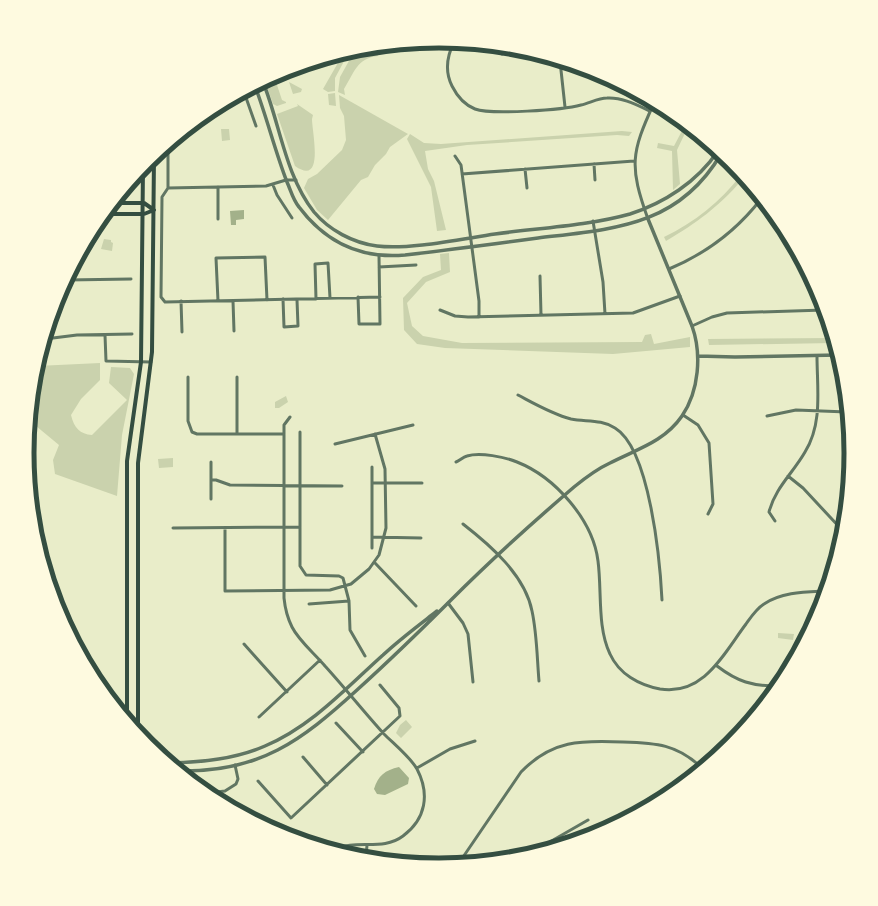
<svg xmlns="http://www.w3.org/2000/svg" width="878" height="906" font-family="Overpass,sans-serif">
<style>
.green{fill:#cad2ad}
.water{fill:#a3b18a}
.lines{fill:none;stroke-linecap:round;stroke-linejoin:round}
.minor{stroke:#617663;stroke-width:3}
.tertiary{stroke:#617663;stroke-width:3.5}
.secondary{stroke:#344e41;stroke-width:4}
.rim{fill:none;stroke:#344e41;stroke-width:5}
</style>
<rect width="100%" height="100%" fill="#e9edc9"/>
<path class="green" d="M371,48l5,3 2,5c-21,2 -24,17 -34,33l1,6 -7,-3 2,-15 15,-27z
M349,52l-14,26v13l-7,1 -5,-3 20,-35z
M274,76l8,24 4,2v1l-9,3 -4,-2 -8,-23z
M289,82l13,7 -1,3 -8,2z
M335,93l1,13 -7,-1 -1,-11z
M339,95l69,39 -18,13 -4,7 -11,11 -7,12 -7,3 -33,40 -11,-10 -13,-22 4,-9 9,-5 25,-24 4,-10 -2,-24 -4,-8z
M297,104l16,11 -1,4c0,13 13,68 -17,47l-18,-52 21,-8z
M685,125l3,2 -11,23 3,34 -7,6 -1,-39 -15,-3 1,-5 16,3z
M221,129h8l1,11 -8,1z
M622,131l10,1 -3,4 -12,-1 -150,10 -42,6 3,18 6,12 12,49 -9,1 -6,-44 -24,-48 3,-5 14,9 17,1z
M741,175l2,3 -1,2c-25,28 -44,42 -76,61l-2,-4c31,-15 56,-35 77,-62z
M104,239l7,1v2l2,1 -1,8 -11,-2z
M449,253l1,19 -24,10 -19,21 5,23 11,10 39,7 180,-1 3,-7 6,-1 3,10 36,-7v10l-77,7 -168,-6 -28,-4 -13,-14 -1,-32 20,-21 18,-7 -1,-16z
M833,338l1,5 -125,2 -1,-6z
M100,363v17l-19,19 -10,16c3,13 9,19 21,20l35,-35 -18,-17 2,-16 19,1 4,6 -12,61 -5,61 -62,-22 -2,-14 6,-15 -29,-24 7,-55z
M286,396l2,6 -9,6h-4v-6z
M173,458v9l-14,1 -1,-9z
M778,633l16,1 -1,6 -15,-2z
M406,720l6,7 -11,11 -5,-5 4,-8z"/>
<path class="water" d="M244,210v9l-8,1v5h-5l-1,-14z
M399,767l10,11 -1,6 -23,11 -8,-1 -3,-5c4,-13 11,-19 25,-22z"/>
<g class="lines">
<path class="minor" d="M454,42c-7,14 -9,30 -2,44 5,10 13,19 23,23 16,6 88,1 106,-4 9,-2 17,-7 26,-7 15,-1 30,7 43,13
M502,47v7
M560,61l5,46
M244,92l12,34
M168,145v43l-6,9 -1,100 4,5 215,-5
M455,156l6,9 18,136v16
M594,164l1,16
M525,169l2,19
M462,174l172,-13
M273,185l4,10 15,23
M218,187v32
M168,188l98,-2 20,-6h10
M648,219c-19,-53 -17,-66 6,-116
M593,221l10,61 2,32
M379,267l37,-2
M669,269c36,-15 68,-39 92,-70
M540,276l1,39
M67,280l64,-1
M358,297l1,27h21l-1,-68
M283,299l1,28 14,-1 -1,-26
M316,299l-1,-35 13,-1 2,35
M181,301l1,31
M218,301l-2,-43 49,-1 2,43
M233,301l1,30
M440,310l15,6 13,1 165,-4 47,-17
M692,326l20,-9 15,-4 97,-3
M105,335l1,26 45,1
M45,339l32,-4 55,-1
M188,377v44l4,11 5,2h87
M518,395c17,9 34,19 53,24 15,3 30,0 44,9 35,21 45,133 47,172
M683,415l15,10 11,18 4,61 -5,10
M767,416l29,-6 51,2
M290,417l-6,8v173c1,10 3,19 8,29 7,14 22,26 33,39 20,22 39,46 59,68 10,10 27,24 33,35 13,25 9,50 -14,67 -21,16 -47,2 -69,14
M300,432v134l6,9 33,1 4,2 6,23 1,29 15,26
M237,433v-56
M335,444l78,-19
M456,462c3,-1 7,-5 11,-6 13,-4 38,1 50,6 38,15 76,58 81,99 4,30 -1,66 12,93 9,20 29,31 50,35 44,7 64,-36 86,-65 5,-7 10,-15 18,-20 18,-12 41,-12 61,-13
M372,467v81
M788,476l15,12 40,43
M211,480h5l14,5 112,1
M372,483h50
M211,499v-37
M775,521l-6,-9c6,-24 24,-39 36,-60 18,-29 12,-64 12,-96
M463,524c27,21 62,51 69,87 5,23 5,47 7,70
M173,528l127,-1
M225,528v63l105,-1 21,-6 18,-15 10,-14 7,-27 -1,-59 -10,-35
M372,537l49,1
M375,563l41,43
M448,603l15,20 5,11 5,48
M309,604l40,-3
M244,644l43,48
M717,666c21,16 35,20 61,20
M259,717l61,-57
M336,723l27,29
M303,757l24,28
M417,768l33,-19 25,-8
M258,781l33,37 109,-102 -1,-8 -19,-23
M209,794v-1l16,-2 11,-7 2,-5 -3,-14
M534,853l14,-10 40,-23
M366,858l1,-13
M459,863l62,-91c31,-32 60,-32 102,-30 33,1 54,2 79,26"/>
<path class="tertiary" d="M263,82c17,42 22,93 51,130 15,18 39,31 63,34 32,4 84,-7 118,-12 44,-6 92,-8 135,-20 34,-11 67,-32 88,-63
M255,86c12,32 20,65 32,96 4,9 6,18 12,25 27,36 62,52 106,48 44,-5 89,-11 133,-17 75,-9 140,-11 183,-84
M698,356l37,1 103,-2
M170,763c33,-1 65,-4 95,-17 47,-20 81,-58 118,-91 17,-16 36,-30 54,-44
M181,771c79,1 120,-30 176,-81 32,-29 63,-59 94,-90 39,-39 81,-77 123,-113 11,-9 23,-18 36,-24 27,-14 54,-21 72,-47 17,-25 20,-62 10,-90l-44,-107"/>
<path class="secondary" d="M114,203h30l10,7
M104,214h40l10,-4
M127,719v-258l14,-99 2,-195
M138,733v-270l14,-111 2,-195"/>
</g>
<path d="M0 0H878V906H0ZM34 453a405 405 0 1 1 810 0a405 405 0 1 1-810 0Z" fill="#fefae0" fill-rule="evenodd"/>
<path class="rim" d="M34 453a405 405 0 1 1 810 0a405 405 0 1 1-810 0Z"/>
</svg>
